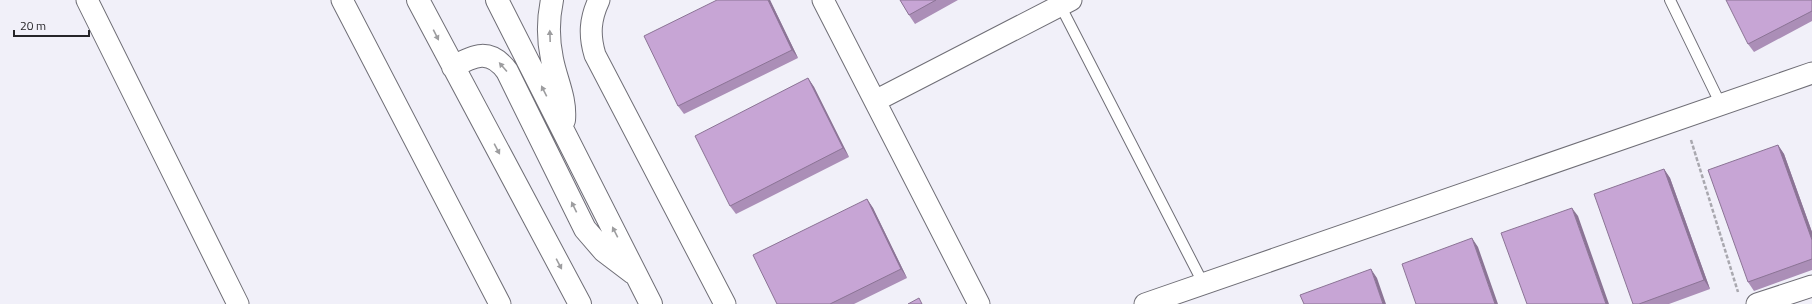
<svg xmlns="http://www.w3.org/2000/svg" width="1812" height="304" font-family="'Titillium Web',sans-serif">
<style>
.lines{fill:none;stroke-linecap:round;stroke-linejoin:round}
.lane-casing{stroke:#6f6e76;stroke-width:12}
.street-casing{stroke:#6f6e76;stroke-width:23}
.secondary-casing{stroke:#6f6e76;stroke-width:24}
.path{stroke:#a9a8af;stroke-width:2.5;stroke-dasharray:4 2;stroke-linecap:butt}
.lane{stroke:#fff;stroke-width:10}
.street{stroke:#fff;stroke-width:21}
.secondary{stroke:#fff;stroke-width:22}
.wall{fill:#ab8eb7}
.shaded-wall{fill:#8b7495}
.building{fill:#c7a5d5;stroke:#8b7495}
.oneway{fill:#9d9d9f}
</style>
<rect width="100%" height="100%" fill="#f1f0f9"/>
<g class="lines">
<defs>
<path id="lane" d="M1670,0l51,105
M1060,5l143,278"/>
<path id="street" d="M87,0l151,304
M342,0l158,304
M599,0c-9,19 -10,35 -4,55l130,249
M823,0l156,304
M875,101l196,-101
M1145,304l667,-231
M1757,304l55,-18"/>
<path id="secondary" d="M418,0l162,304
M497,0l154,304
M552,0c-4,19 -4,40 0,59 4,21 14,39 12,61
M453,67c21,-12 37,-19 54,4l78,158 19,22 29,22"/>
</defs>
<use href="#lane" class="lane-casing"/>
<use href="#street" class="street-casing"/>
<use href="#secondary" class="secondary-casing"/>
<path class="path" d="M1691,140l47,152"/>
<use href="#lane" class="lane"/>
<use href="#street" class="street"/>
<use href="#secondary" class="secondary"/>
</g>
<path class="wall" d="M717,0h53l28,58 -114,56 -6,-8z
M900,0h58l-43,24 -6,-9z
M1812,0v21l-58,31 -6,-8z
M808,78l6,9 35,70 -113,57 -6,-8z
M1778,145l6,9 28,78v38l-58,21 -6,-9z
M1664,169l6,9 40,111 -41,15h-36z
M867,199l6,9 34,70 -53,26h-77z"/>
<path class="shaded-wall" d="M768,0h2l28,58 -6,-8z
M808,78l6,9 35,70 -6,-9z
M1778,145l6,9 28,78v8z
M1664,169l6,9 40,111 -6,-9z
M867,199l6,9 34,70 -6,-9z
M1572,208l6,8 31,88h-3z
M1472,238l6,9 20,57h-3z
M1371,269l6,9 9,26h-3z"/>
<path class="building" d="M717,0h51l24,50 -114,56 -34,-70z
M900,0h36l-27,15z
M1726,0h86v11l-64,33z
M808,78l35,70 -113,58 -35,-70z
M1778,145l34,95v19l-64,23 -40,-112z
M1664,169l40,111 -65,24h-6l-39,-110z
M867,199l34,70 -71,35h-53l-24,-49z
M1572,208l34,96h-79l-26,-71z
M1472,238l23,66h-79l-14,-40z
M1371,269l12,35h-79l-4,-9z
M919,298l3,6h-14z"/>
<defs><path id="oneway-solid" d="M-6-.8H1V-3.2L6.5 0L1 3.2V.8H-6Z"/></defs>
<g class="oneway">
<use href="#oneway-solid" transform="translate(436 35) rotate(63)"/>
<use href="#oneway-solid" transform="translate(550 36) rotate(-92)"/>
<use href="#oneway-solid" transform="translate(503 67) rotate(-131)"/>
<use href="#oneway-solid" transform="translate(544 91) rotate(-117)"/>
<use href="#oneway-solid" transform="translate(497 149) rotate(62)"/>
<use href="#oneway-solid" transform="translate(574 207) rotate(-116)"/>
<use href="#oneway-solid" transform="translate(615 232) rotate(-117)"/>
<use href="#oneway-solid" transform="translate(559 264) rotate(62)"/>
</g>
<path d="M14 30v6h75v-6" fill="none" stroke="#262529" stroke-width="2"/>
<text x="20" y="30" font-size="12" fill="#262529" stroke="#f1f0f9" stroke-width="3" paint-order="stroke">20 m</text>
</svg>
